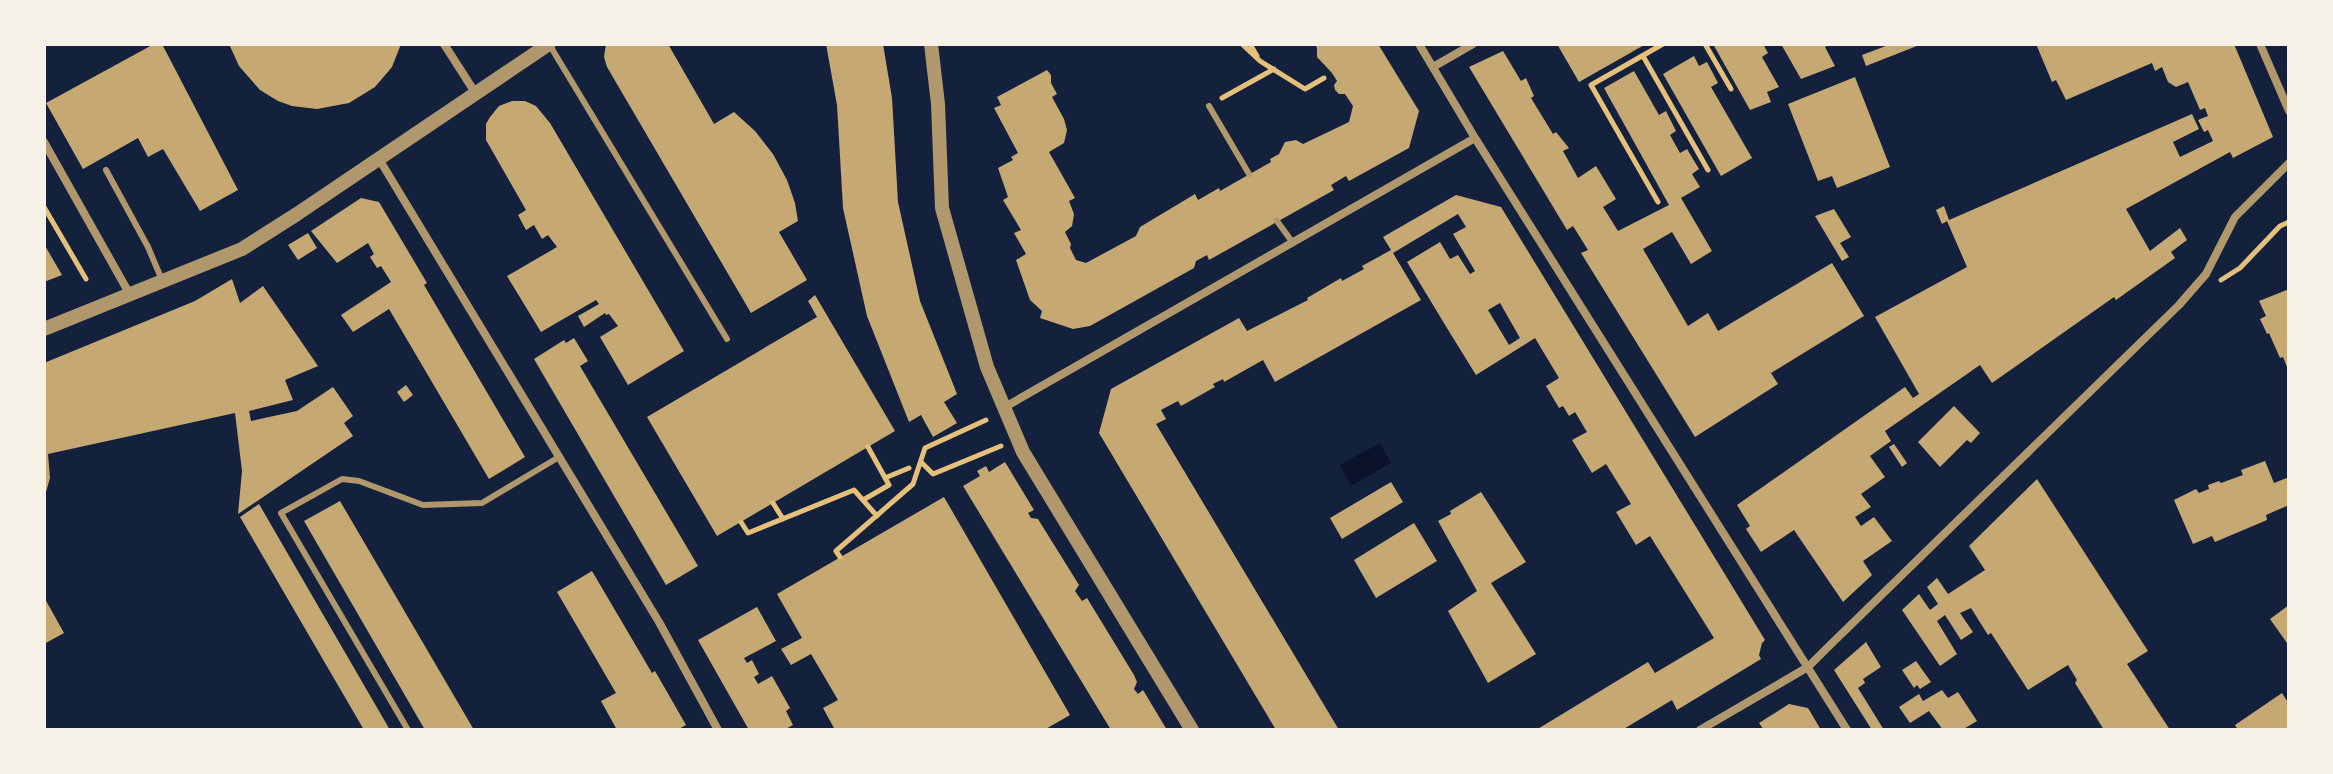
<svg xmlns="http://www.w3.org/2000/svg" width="2333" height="774" font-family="Barlow,sans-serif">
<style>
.water{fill:#0b132b}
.building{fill:#c6a872;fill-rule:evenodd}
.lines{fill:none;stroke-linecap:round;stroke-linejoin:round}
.path{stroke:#e5c07b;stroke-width:5}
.service{stroke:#b1986c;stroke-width:6}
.minor{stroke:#b1986c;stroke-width:8}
.tertiary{stroke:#b1986c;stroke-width:14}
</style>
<rect width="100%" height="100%" fill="#14213d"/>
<path class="water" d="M1380,443l11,20 -40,23 -11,-21z"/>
<path class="building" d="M154,44h8l76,146 -38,21 -37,-62 -15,8 -10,-19 -55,31 -37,-66z
M229,44h172l-9,23 -17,20 -26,16 -32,6 -25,-3 -14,-5 -18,-11 -21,-24z
M606,44h62l46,80 20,-12 21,19 18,23 14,26 8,23 3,18 -19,11 28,48 -56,33 -144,-246 -3,-10z
M826,44h57l9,54 6,104 22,99 37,93 -13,8 13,21 -24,14 -12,-22 -12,7 -42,-106 -24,-108 -6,-103z
M1315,44h63l41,67 -10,37 -60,33 -3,-5 -15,9 3,5 -125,70 -2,-5 -11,6 -2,7 -104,58 -17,3 -33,-11 2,-7 -12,-11 -14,-40 10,-6 -12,-21 7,-3 -18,-30 5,-3 -10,-29 15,-8 -2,-3 7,-4 -24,-45 7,-3 -4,-8 50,-27 4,5v8l6,11 -5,3 12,22 3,11 -3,13 -15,9 26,46 -6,3 5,13 -2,12 -7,6 6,12 -1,4 6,12 10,3 50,-27 4,-9 55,-33 3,6 21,-12 1,3 51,-29 -1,-3 9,-5 6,-12 11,-2 7,4 46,-22 4,-16 -8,-12h-6l-4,-4 -1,-5 3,-4 -5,-8 -15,-16v-9z
M1557,44h89l-67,38z
M1713,44h50l5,9 -6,4 17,30 -12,5 4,10 -21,8z
M1781,44h49l-5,3 10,19 -34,13z
M1891,44h31l-56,22 -4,-11z
M2036,44h198l39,93 -40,21 -3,-6 -104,57 24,42 30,-23 7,12 -16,12 4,6 -59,42 -2,-3 -122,86 -12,-18 -95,66 6,10 -21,15 15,21 -24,17 10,13 -16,10 6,9 13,-9 18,24 -29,20 9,14 -29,27 -49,-72 -33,22 -15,-23 4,-3 -13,-21 168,-118 8,11 6,-4 -44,-77 92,-50 -20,-46 -5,3 -6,-14 8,-4 5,14 243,-106 7,15 -26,13 7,15 33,-16 -5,-11 -4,2 -6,-12 10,-4 -3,-8 -5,2 -12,-28 -12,5 -8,-5 -6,-15 -7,4 -3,-8 -86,37 -10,-20 -4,2z
M1503,51l18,30 5,-3 8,18 -3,2 22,36 3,-2 13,16 -6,3 15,27 18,-12 20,33 -13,8 15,24 51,-26 -65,-117 30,-17 25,44 7,-4 10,20 -6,4 10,18 7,-4 12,20 -7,5 8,13 -19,11 31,53 -21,13 -19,-32 -29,17 45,77 20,-13 10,18 114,-68 32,53 -93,57 7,11 -83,53 -114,-184 7,-3 -15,-24 -6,4 -98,-163z
M1694,56l5,10 8,-4 11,21 -7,4 41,71 -31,18 -58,-102z
M1855,77l35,90 -53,21 -5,-12 -14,5 -30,-77z
M512,101h13l11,5 14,17 134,228 -56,34 -28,-48 18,-11 -9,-12 -3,1 -1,-2 -21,14 -6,-11 21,-12 -3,-4 -55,32 -34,-56 50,-29 -9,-12 -6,4 -8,-14 -8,5 -8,-15 8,-5 -40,-70v-16l4,-7 9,-11z
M1456,195l45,12 264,433 -3,3 -3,12 2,4 -84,51 -5,-10 -50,30h-86l112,-68 7,11 59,-35 -64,-102 -14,9 -20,-33 15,-8 -25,-40 -14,9 -20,-33 15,-8 -12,-20 -6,4 -6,-10 -4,2 -13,-22 13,-8 -24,-40 -59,37 -26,-42 -43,-71 33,-20 10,17 8,-4 12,19 5,-3 -22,-37 13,-7 -8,-13 -65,39 28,47 -146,82 -12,-22 -39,22 -1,-3 -10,5 2,3 -34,19 -3,-5 -17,9 5,9 -10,5 183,306h-63l-177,-297 12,-44 128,-71 8,13 61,-31 -1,-2 34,-20 1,3 22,-12 -2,-3 29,-16 -8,-13zM1500,303l20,35 -11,7 -21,-35z
M361,198l18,4 48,81 -3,2 101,172 -36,22 -100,-170 -36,23 -12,-17 50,-33 -10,-16 -4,2 -7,-11 4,-3 -6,-11 -31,20 -26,-32z
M1834,209l17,28 -11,6 9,14 -7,4 -27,-45z
M308,233l9,15 -19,12 -10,-15z
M44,244l18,31 -18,7z
M232,279l8,24 23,-17 55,80 -33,14 8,20 -44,11 2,10 46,-10 36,-24 20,29 -9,7 9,13 -115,78 4,-43 -7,-58 -187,41 2,24 -6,21v-136l151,-62z
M2289,289v83l-6,-15 -3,1 -11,-25 -2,1 -7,-15 6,-3 -7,-15z
M815,295l80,136 -178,105 -70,-119 170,-100 -9,-16z
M574,338l14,23 -8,5 118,200 -32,19 -132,-226 30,-19 2,3z
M406,385l7,10 -9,7 -7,-10z
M1954,406l26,27 -9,10 -4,-3 -27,27 -22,-25z
M1894,444l13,19 -5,4 -13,-20z
M2265,461l9,22 15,-6v28l-23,10 1,5 -52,22 -3,-6 -19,8 -19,-44 22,-11 3,4 10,-4 -1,-4 11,-4 2,2 22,-8 -2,-5z
M1005,462l29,48 -6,3 3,5 7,1 41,66 -4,6 7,10 5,-3 47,77 3,7 -3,7 4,5 5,-4 24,40h-56l-148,-244 17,-10 -3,-5 9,-5 3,6z
M2037,479l111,172 -21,13 43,66h-66l-29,-47 2,-3 -9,-15 -40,25 -37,-57 -3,2 -17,-27 -11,5 13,19 -12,8 -16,-25 -8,6 20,33 -17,12 -38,-56 17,-16 11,16 8,-6 -11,-17 10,-9 11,16 37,-24 -16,-24z
M1391,482l12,20 -61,37 -12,-21z
M1481,492l45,70 -35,21 45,71 -48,29 -40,-72 29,-20 -39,-70 13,-7 -1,-3z
M944,497l126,218 -26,15h-209l-12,-22 15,-8 -27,-46 -20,11 -10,-16 21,-11 -25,-44z
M340,501l134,229h-49l-121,-209z
M259,504l131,226h-26l-124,-213z
M1414,523l23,38 -61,37 -22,-38z
M592,571l60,102 3,-2 31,54 -9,5h-60l-16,-29 15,-8 -59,-101z
M44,597l20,36 -20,11z
M2289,605v41l-19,-27z
M757,607l19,34 -32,17 3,5 5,-3 7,14 -5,3 4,7 14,-8 18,32 -4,3 7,14 -9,5h-35l-51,-90z
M1866,642l15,25 -18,12 2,4 -7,5 26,42h-12l-38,-60z
M1916,661l15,21 -11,7 -3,-4 -3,3 -12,-18z
M1942,690l6,8 10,-6 19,29 -15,9h-19l-14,-19 -19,12 -11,-16 20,-13 4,7z
M2282,693l7,11v26h-51l-3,-5z
M1789,704l19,4 13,22h-57l-5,-7z"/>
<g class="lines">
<path class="path" d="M1242,44l18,17 45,28 19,-11
M1250,44l7,12
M1705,44l26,45
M1643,56l65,114
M1222,98l52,-29
M1658,202l-67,-117 72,-41
M44,207l42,72
M2221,280l19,-12 40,-42 9,-4
M922,463l11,11 68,-28
M885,478l24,-10
M863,500l26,-15 -21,-38
M773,503l10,16
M741,522l7,11 106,-43 23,26
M840,557l-4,-6 77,-67 12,-36 61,-28"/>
<path class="service" d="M549,44l178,295
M1209,106l40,68
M106,170l42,77 14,33
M1277,221l16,22
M408,730l-127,-217 61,-34 17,2 64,24 59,-2 77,-46"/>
<path class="minor" d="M444,44l32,50
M1419,44l56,94 372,592
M2260,44l29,67
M1433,67l40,-23
M44,142l85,151
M379,159l280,463 59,108
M1005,407l470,-269
M1700,730l108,-63 17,-17 354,-345 27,-31 29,-57 54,-54"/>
<path class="tertiary" d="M931,44l7,60 4,104 45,159 36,85 169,278
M44,329l198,-80 55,-35 252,-170"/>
</g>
<rect width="2333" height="774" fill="none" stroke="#f6f1e7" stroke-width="92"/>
</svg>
